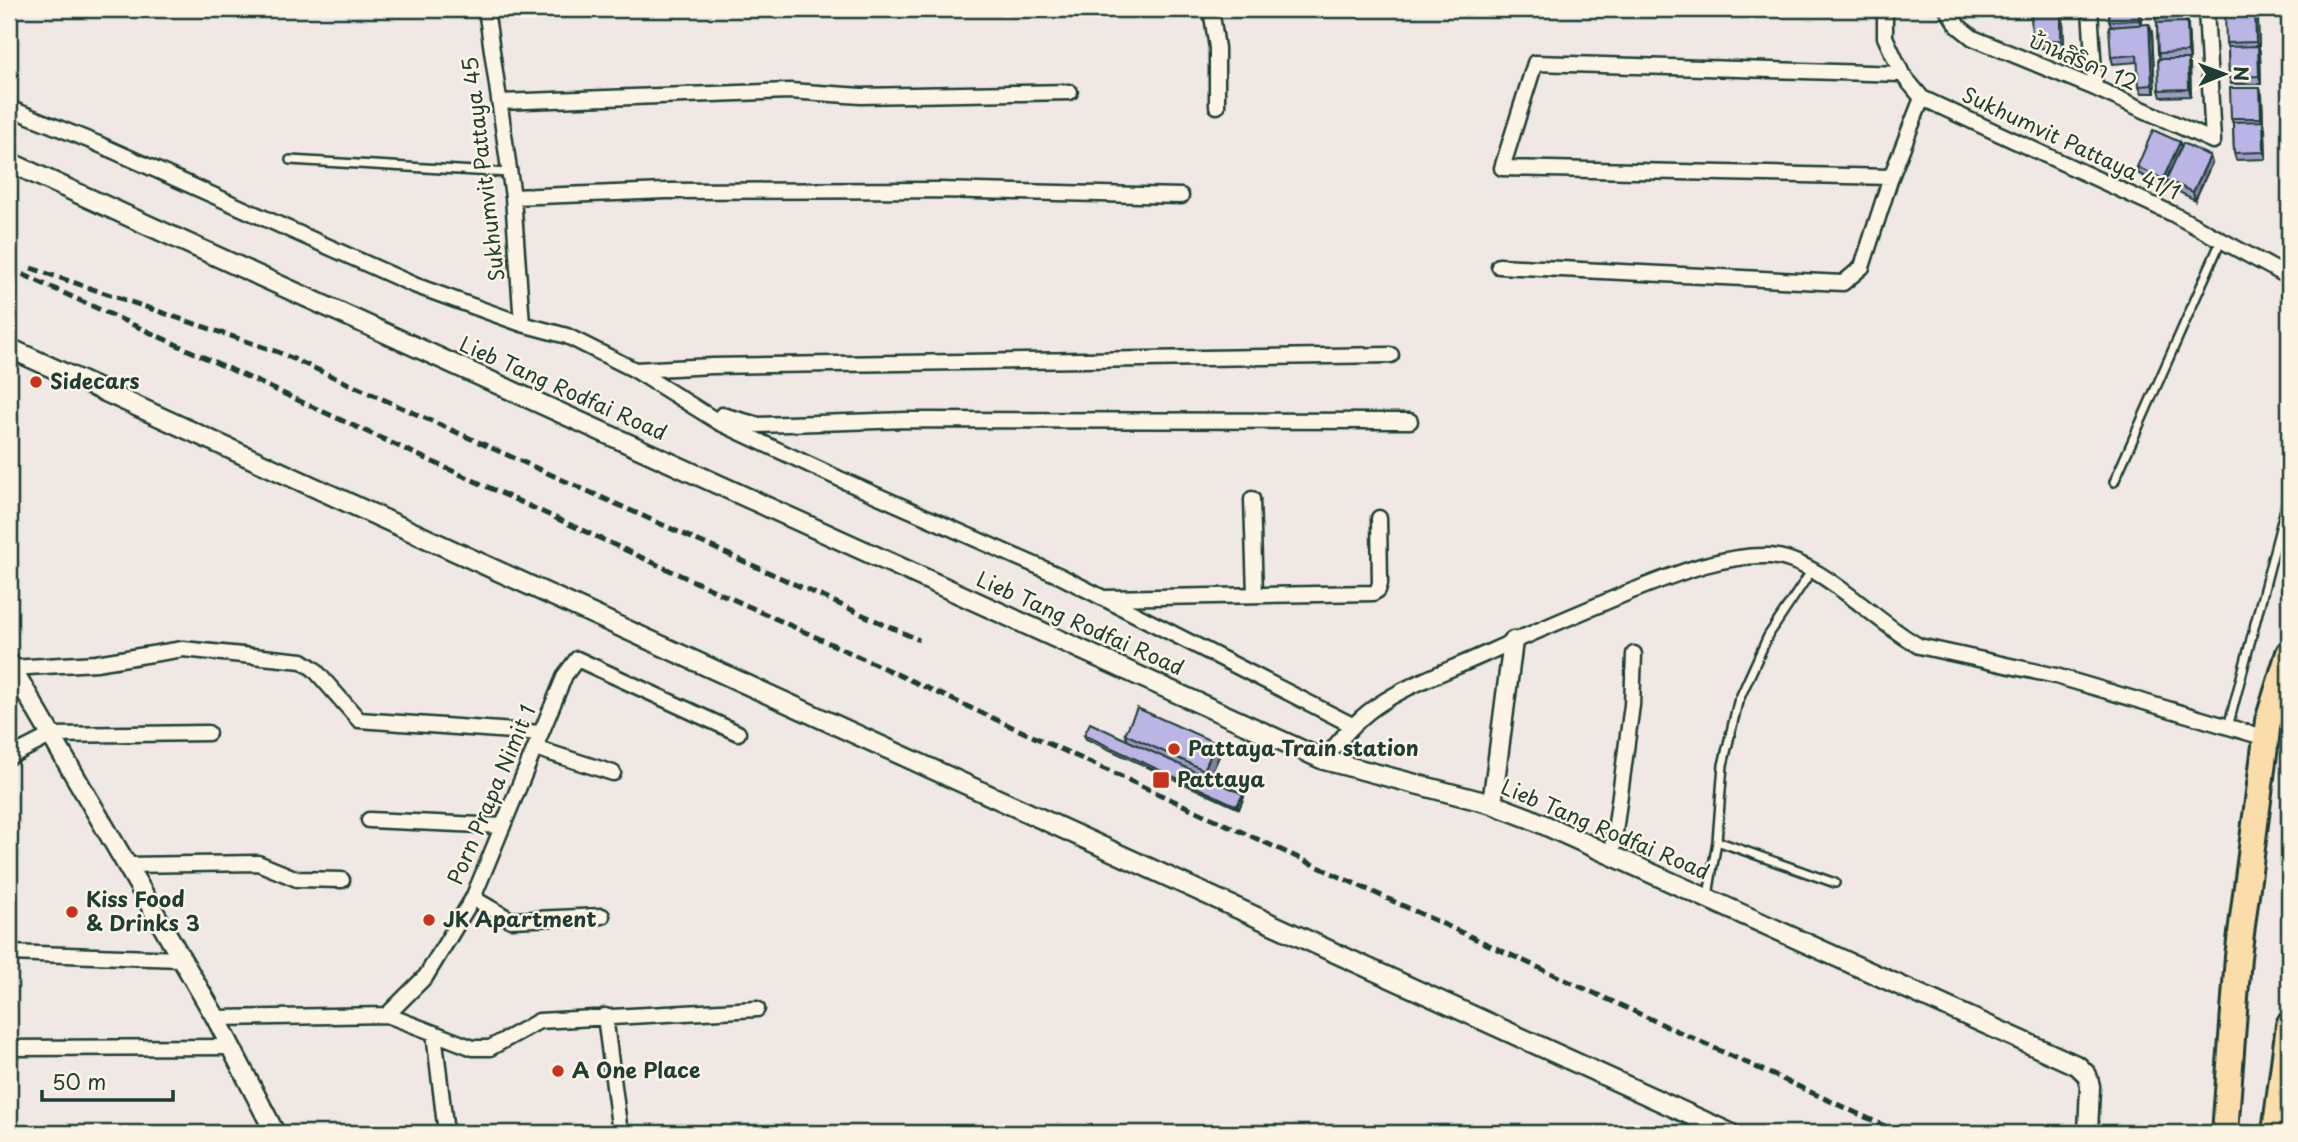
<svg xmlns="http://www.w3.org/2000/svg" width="2298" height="1142" font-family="'Playpen Sans','Playpen Sans Thai',sans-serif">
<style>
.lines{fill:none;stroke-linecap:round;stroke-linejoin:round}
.service-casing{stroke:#1f3d34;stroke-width:12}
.minor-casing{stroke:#1f3d34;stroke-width:19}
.tertiary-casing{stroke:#1f3d34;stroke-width:23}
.trunk-casing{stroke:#1f3d34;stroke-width:30}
.service{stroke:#fcf5e5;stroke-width:7}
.minor{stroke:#fcf5e5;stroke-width:14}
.tertiary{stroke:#fcf5e5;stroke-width:18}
.trunk{stroke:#faddab;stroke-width:24}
.rail{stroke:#1f3d34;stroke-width:5;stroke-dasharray:10 5;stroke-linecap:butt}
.wall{fill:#a19cc6;stroke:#1f3d34;stroke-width:2}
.shaded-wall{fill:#837fa1;stroke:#1f3d34;stroke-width:2}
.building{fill:#bbb5e6;stroke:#1f3d34;stroke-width:2}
.poi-dot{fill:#c8321e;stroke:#fcf5e5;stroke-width:2.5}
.labels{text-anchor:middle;stroke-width:5;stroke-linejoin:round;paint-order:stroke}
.street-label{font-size:21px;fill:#1f3d34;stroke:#fcf5e5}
.poi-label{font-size:21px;font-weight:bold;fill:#1f3d34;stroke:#fcf5e5;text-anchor:start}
</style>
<rect width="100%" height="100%" fill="#efe8e5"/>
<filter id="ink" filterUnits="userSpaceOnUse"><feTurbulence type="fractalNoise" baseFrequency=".0143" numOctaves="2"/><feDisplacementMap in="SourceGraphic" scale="14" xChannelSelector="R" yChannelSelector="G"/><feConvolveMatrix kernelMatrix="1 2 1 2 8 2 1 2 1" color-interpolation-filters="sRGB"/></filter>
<g filter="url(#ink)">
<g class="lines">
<defs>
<path id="service" d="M290,160l219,13
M2114,482l107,-241
M2228,727l57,-218 4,-29
M1717,841l118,42
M1708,896l9,-55 6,-76 15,-63 30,-66 44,-66"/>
<path id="minor" d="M486,9l27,188 9,127
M1211,9l6,39v58
M1885,9v28l17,37 20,24 251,116 116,63
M1947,9l11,17 15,12 122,50 118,53 -7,-132
M2090,9l5,79
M500,102l290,-11 71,5 209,-4
M9,108l87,35 318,142 108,39 45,12 68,34 85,53 122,57 218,96 292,149
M1891,177l-389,-9 33,-105 367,11
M513,197l153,-6 273,-1 242,6
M1499,266l344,17 19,-16 29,-90 31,-79
M635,370l77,-4 679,-11
M722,415l36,10 149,-5 503,1
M1252,499l3,95
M1104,598l269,-5 5,-3 2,-7 -1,-65
M11,668l85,-5 87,-14 119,12 12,8 45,51 182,13
M535,748l78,25
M9,757l43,-22 156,-2
M1324,760c16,-20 30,-38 51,-53 35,-24 73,-36 110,-53 47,-21 94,-41 142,-61 44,-17 94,-39 143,-37 50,3 104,66 149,90l137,30 210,62
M369,820l134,6
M1612,854l20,-149 2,-51
M127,865l131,-2 39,16 45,1
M473,898l38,22 91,-4
M9,953l171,6
M387,1015l86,33h17l49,-27 218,-12
M605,1016l15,117
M216,1018l171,-3 39,-39 47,-78 92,-223 12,-16 161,74
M434,1033l12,100
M9,1048l222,-1"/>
<path id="tertiary" d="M9,162l1315,598 168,44 37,14 549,248 9,9 3,11 -2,47
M9,348l1721,785
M9,663l207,355 59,115
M1492,804l21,-163"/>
<path id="trunk" d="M2225,1133l13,-176 28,-219 2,-17 21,-68
M2275,1133l14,-108"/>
</defs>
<use href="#service" class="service-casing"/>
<use href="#minor" class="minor-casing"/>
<use href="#tertiary" class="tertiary-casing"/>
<use href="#trunk" class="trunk-casing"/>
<use href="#service" class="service"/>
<use href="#minor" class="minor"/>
<use href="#tertiary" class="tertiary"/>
<use href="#trunk" class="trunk"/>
<path class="rail" d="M9,268l1891,865
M31,268l247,84 641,288"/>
</g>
<path class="wall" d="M2141,9v16l8,-1 3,8 3,61h-13l-3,-7 -1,-24 -25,2 -2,-7v-31l-2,-5z
M2187,9l3,50h-2l2,7 1,30 -30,1 -2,-7 1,-31 -2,-6 -1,-30 -2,-5z
M2225,9h32v4h-1l2,6 1,29 1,5 1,31h-30l-2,-7 -1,-28 -2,-6 1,-31z
M2061,10l2,7 1,31h-30l-2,-7z
M2262,95l1,28 2,6 1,30 -30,1 -2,-7 -1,-29 -2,-6z
M2180,142l1,5 31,16 -17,37 -26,-13 -2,-4 -2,3 -26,-12 -2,-7z
M1125,734l91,9 4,11 -11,24 34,16 1,3 -5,12 -153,-70 -2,-4 44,6z"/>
<path class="shaded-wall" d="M2139,9h2l1,18 -3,-7z
M2185,9h2l3,50 -2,-7 -1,-30 -2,-4z
M2061,10l2,7 1,31 -3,-8z
M2255,11l3,8 1,29 1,5 1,31 -2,-8 -1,-29 -2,-5z
M2149,24l3,8 3,61 -3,-8z
M2188,59l2,7 1,30 -2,-7z
M2260,88l2,7 1,28 2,6 1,30 -2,-7 -1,-28 -2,-6z
M2180,142l2,8 -16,30 1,3 -2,3 -2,-7z
M2210,156l2,7 -17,37 -2,-8z
M1216,743l4,11 -12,27 -4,-11z
M1243,794l1,3 -5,12 -2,-3z"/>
<path class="building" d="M2109,9h30v11l-30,1z
M2155,9h30v9h-30z
M2061,10v30l-29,1 -1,-30z
M2255,11l1,31 -30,1 -1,-31z
M2187,22l1,30 -30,1 -1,-30z
M2149,24l3,61 -13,1 -2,-31 -26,2 -2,-30z
M2258,46l1,30 -30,1 -1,-30z
M2158,59h30l1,30 -30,1z
M2230,88h30l1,30h-30z
M2263,121l1,31 -30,1 -1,-31z
M2153,130l27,12 -17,37 -26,-12z
M2183,143l27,13 -17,36 -27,-12z
M1137,708l79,35 -12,27 -79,-36z
M1090,723l153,71 -6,12 -153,-71z"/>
</g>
<g class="poi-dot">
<circle cx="36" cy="382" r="7"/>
<circle cx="1174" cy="749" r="7"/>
<rect x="1152" y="771" width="18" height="18" rx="3.5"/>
<circle cx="72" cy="912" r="7"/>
<circle cx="429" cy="920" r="7"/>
<circle cx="558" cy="1071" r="7"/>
</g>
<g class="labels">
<g class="street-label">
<text transform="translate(2083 62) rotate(23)" y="7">บ้านสิริคา 12</text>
<text transform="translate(2071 144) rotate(25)" y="7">Sukhumvit Pattaya 41/1</text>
<text transform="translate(484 169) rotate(-97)" y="7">Sukhumvit Pattaya 45</text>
<text transform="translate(563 389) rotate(24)" y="7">Lieb Tang Rodfai Road</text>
<text transform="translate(1080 624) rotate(24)" y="7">Lieb Tang Rodfai Road</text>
<text transform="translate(492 795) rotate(-67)" y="7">Porn Prapa Nimit 1</text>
<text transform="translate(1605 830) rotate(23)" y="7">Lieb Tang Rodfai Road</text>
</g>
<g class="poi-label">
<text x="50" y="389">Sidecars</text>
<text x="1188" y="756">Pattaya Train station</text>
<text x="1177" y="787">Pattaya</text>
<text x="86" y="907">Kiss Food<tspan x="86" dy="24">&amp; Drinks 3</tspan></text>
<text x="443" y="927">JK Apartment</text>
<text x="572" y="1078">A One Place</text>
</g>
</g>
<rect width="2298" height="1142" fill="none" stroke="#fcf5e5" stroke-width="35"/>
<rect x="18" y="18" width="2263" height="1107" fill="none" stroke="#1f3d34" stroke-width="2.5" filter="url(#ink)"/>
<g transform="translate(2224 74) rotate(89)" stroke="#fcf5e5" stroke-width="5" paint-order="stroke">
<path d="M0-5L12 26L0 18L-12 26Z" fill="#1f3d34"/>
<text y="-10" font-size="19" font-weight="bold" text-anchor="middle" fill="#1f3d34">N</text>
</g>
<path d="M42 1090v10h131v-10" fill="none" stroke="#1f3d34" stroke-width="3.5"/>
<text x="52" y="1090" font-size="21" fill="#1f3d34" stroke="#fcf5e5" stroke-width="5" paint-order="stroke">50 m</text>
</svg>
